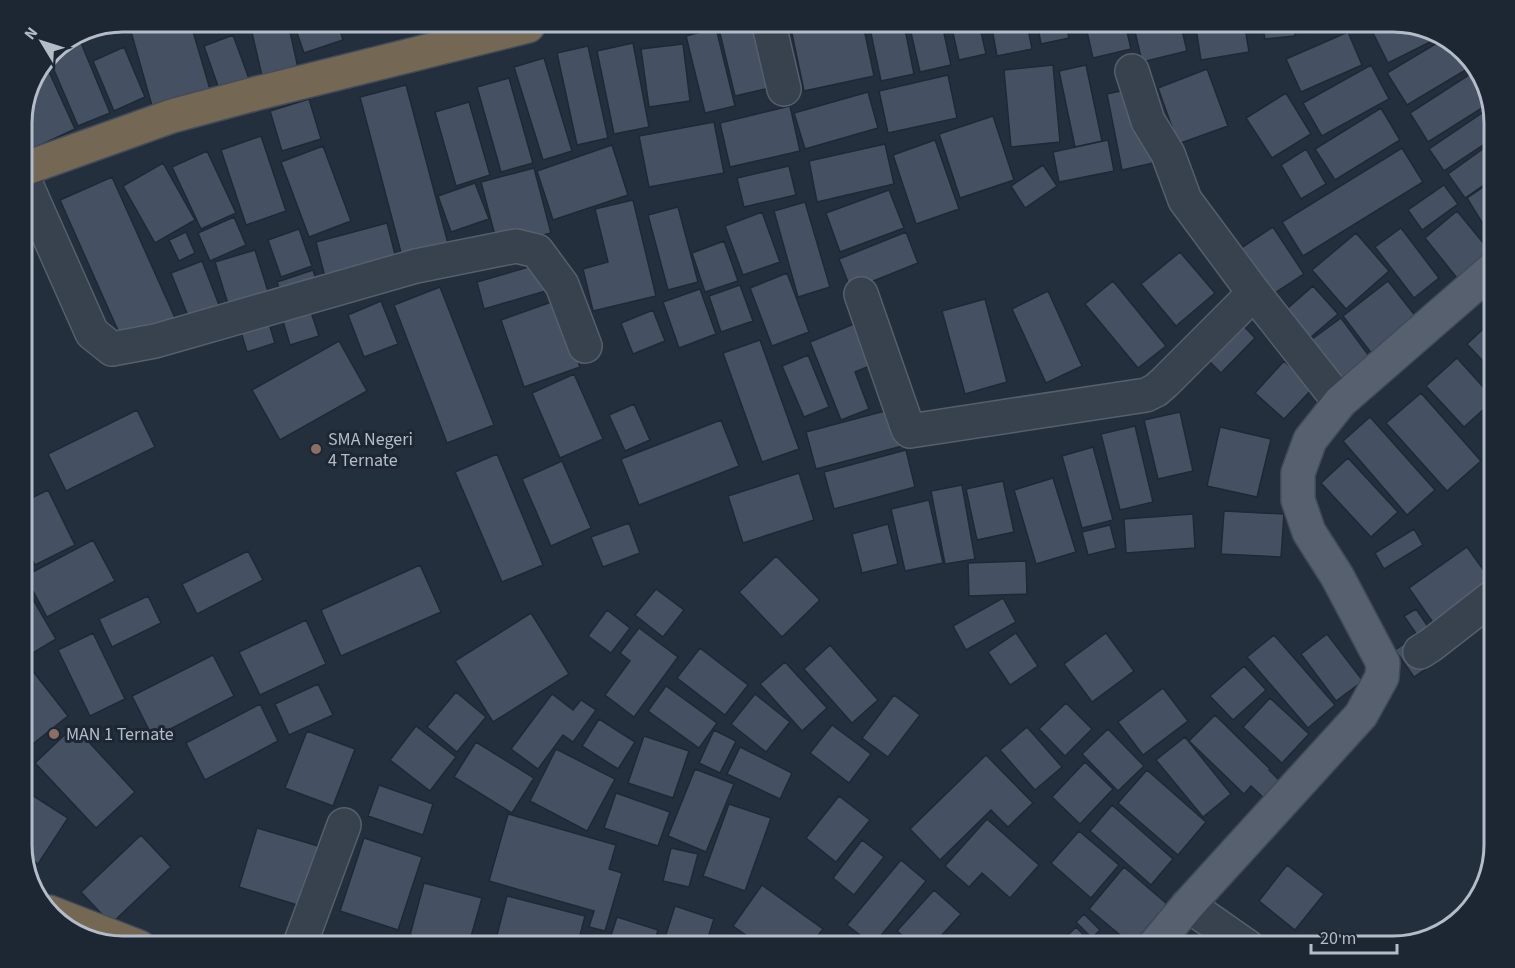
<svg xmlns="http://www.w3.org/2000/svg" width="1515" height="968" font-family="'Source Sans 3',sans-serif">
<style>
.building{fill:#455162;stroke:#1f2835;stroke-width:1.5}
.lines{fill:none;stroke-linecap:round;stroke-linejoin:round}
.minor-casing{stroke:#565f6c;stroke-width:36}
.major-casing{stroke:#414a57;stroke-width:36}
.highway-casing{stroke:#434c59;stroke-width:36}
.minor{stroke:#38414e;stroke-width:33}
.major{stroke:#56606e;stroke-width:33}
.highway{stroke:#746855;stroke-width:33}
.education-dot{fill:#8d6e63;stroke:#1d2633;stroke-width:2}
.labels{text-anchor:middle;stroke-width:6;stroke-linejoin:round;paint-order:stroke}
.poi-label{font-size:18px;fill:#b4bcc9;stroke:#1d2633;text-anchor:start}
.rim{fill:none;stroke:#b4bcc9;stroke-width:3}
</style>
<rect width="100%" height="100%" fill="#242f3e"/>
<path class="building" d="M1335,21l1,7 -30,5 -2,-11z
M1367,21h26l49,15 -54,27z
M1180,22l7,29 -45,11 -9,-39z
M1195,22h49l5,30 -48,8z
M1262,22h32l1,14 -30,3z
M979,23l7,31 -27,6 -8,-36z
M991,23h36l5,26 -35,7z
M1037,23h29l3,15 -28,6z
M1085,23h40l6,26 -38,9z
M790,24h73l11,52 -70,15z
M869,24h35l10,50 -33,7z
M909,24h33l9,41 -31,7z
M735,25h25l14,62 -39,9 -16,-67z
M289,27l9,41 -36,8 -11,-48z
M295,27h44l4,13 -39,13z
M130,28h62l20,68 -58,17z
M716,28l19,78 -30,7 -19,-77z
M1348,32l14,33 -61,27 -15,-33z
M77,33l33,80 -32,13 -30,-70 3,-6z
M233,35l18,49 -30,11 -17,-49z
M1447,37l27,28 -67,40 -20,-32z
M633,43l16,84 -35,7 -17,-83z
M683,44l7,57 -41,6 -8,-58z
M588,46l20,92 -31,7 -20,-92z
M124,47l21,50 -31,14 -21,-50z
M544,58l28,93 -29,9 -29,-93z
M45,63l30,66 -43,20 -11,-24v-9z
M1053,65l7,77 -49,5 -7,-77z
M1086,65l16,76 -27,6 -16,-76z
M1371,65l18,34 -67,37 -19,-33z
M1207,69l21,57 -50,18 -20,-56z
M1478,69l3,3 9,31 -62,39 -18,-29z
M948,75l9,43 -69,15 -9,-42z
M509,78l24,85 -32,9 -24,-85z
M406,85l43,162 -46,13 -43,-163z
M1130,89l23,74 -31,7 -15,-76z
M868,92l10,36 -73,21 -11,-36z
M1286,93l25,41 -39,24 -26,-40z
M309,99l12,40 -39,12 -12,-40z
M469,102l21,73 -34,11 -21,-74z
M790,106l10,45 -70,16 -10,-44z
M1491,107l3,9v22l-50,33 -15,-22z
M1381,108l19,32 -65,40 -20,-31z
M993,116l21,64 -54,18 -21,-64z
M714,122l10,51 -75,14 -10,-51z
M261,136l25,75 -40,14 -25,-75z
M935,140l24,69 -43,15 -23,-69z
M1108,140l6,31 -55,11 -6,-30z
M1494,141v37l-29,20 -17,-24z
M885,144l9,40 -77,18 -8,-41z
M612,145l16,50 -75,25 -16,-49z
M323,146l28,75 -42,16 -28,-75z
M1402,148l21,34 -120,74 -21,-34z
M1306,149l20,35 -25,15 -20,-34z
M207,151l29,62 -35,16 -29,-62z
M163,163l32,57 -40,23 -32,-57z
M1043,165l14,21 -32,22 -14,-22z
M789,166l7,29 -52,12 -7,-29z
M534,168l17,65 -53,14 -17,-65z
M112,177l64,143 -52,24 -64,-144z
M1494,180v37l-11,7 -16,-26z
M475,183l14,36 -38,13 -13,-36z
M1444,185l14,19 -36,26 -14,-20z
M889,190l15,38 -64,24 -14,-39z
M633,200l23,96 -63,15 -10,-42 25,-7 -13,-53z
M805,202l25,85 -32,10 -24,-86z
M678,207l20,75 -30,8 -20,-75z
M1457,211l37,45 -33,27 -36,-45z
M762,212l18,50 -37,13 -18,-49z
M234,217l12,28 -36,16 -12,-28z
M387,223l10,39 -71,19 -10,-39z
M1273,227l31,47 -32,21 -31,-47z
M1401,228l38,50 -25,20 -39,-51z
M299,229l13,37 -31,11 -13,-37z
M186,232l9,21 -16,8 -10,-21z
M906,232l12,31 -67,27 -12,-31z
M1356,233l33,38 -43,38 -34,-39z
M724,241l14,40 -33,11 -13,-39z
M255,250l17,54 -40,13 -17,-55z
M1180,252l35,41 -39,33 -35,-42z
M202,261l19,49 -31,11 -19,-48z
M542,263l7,27 -65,19 -7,-27z
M313,270l6,19 -36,12 -6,-19z
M787,273l22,59 -37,14 -22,-58z
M1113,281l53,65 -28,22 -53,-64z
M1388,281l29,37 -45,36 -29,-38z
M740,285l13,36 -32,11 -12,-36z
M1313,286l25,28 -34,29 -24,-28z
M440,287l54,138 -47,18 -53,-138z
M700,289l16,45 -37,14 -16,-46z
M1048,291l34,75 -36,17 -34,-74z
M985,299l22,83 -42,12 -23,-83z
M557,300l23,67 -56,20 -23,-67z
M381,301l17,43 -34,13 -16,-42z
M310,309l9,27 -29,9 -8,-27z
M653,310l12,31 -32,13 -12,-31z
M267,317l8,26 -28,9 -8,-27z
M1341,318l31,42 -37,27 -31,-42z
M866,319l16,42 -27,11 14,37 -28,11 -31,-78z
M1494,319v54l-27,-29z
M1240,322l15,16 -34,35 -16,-16z
M760,340l39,109 -37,13 -39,-109z
M339,341l28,50 -87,49 -28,-50z
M808,355l21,52 -25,10 -22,-51z
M1457,358l37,41v1l-30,27 -38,-41z
M1284,361l29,27 -29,31 -29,-26z
M574,374l29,65 -43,19 -28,-65z
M1421,393l60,68 -34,30 -61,-68z
M634,404l16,36 -25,11 -16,-36z
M896,408l10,37 -90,24 -10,-37z
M137,410l18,37 -89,44 -18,-37z
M1180,412l13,59 -35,8 -14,-59z
M1370,417l65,73 -28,25 -64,-74z
M721,420l18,46 -100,39 -18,-46z
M1135,426l18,76 -33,8 -19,-76z
M1220,427l51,12 -14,58 -50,-11z
M1494,432v23l-11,-13z
M1093,447l20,73 -31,8 -20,-72z
M906,450l9,37 -81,22 -10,-37z
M497,454l46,111 -41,17 -47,-110z
M1348,458l50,54 -27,25 -50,-54z
M562,461l29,67 -40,18 -29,-67z
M799,473l15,47 -71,23 -15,-47z
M1053,478l23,74 -40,12 -22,-74z
M1003,481l11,51 -37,8 -11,-51z
M962,485l13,74 -30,5 -14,-73z
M48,490l27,55 -40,20 -14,-28v-34z
M929,500l14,63 -38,8 -14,-62z
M1224,511l60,3 -3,43 -60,-3z
M1193,514l2,34 -69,5 -2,-34z
M629,523l11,30 -37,14 -12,-30z
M888,524l10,40 -36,9 -10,-39z
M1110,525l6,23 -28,7 -6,-23z
M1414,529l9,16 -39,24 -9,-16z
M93,540l22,41 -68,36 -22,-41z
M1467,547l25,35 -58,42 -25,-36z
M248,551l15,29 -66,34 -15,-30z
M776,556l44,44 -38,37 -43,-45z
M1026,561l1,33 -58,2 -1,-33z
M420,565l21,47 -100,44 -20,-46z
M27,589l29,50 -28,17 -7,-11v-52z
M656,589l28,21 -21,27 -28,-22z
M148,596l13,27 -49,24 -13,-28z
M1003,598l13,24 -50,28 -13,-24z
M1416,609l13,19 -12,7 -13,-19z
M607,610l23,18 -19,25 -23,-17z
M531,613l38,61 -76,48 -38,-61z
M306,620l20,44 -66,31 -21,-43z
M639,628l39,29 -44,60 -29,-22 25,-34 -10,-8z
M93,633l32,66 -35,17 -32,-66z
M1016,633l22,33 -28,19 -22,-33z
M1106,633l28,38 -42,31 -28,-38z
M1327,634l36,47 -27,20 -35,-47z
M1274,635l61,70 -27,23 -61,-71z
M1411,639l19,27 -16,11 -19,-27z
M830,645l48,55 -26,23 -48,-54z
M700,648l48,37 -23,30 -48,-37z
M213,655l21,41 -81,42 -21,-42z
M21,656l47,60 -39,31 -8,-9z
M785,662l42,46 -25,23 -42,-47z
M1244,666l22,24 -33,30 -23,-24z
M318,684l15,31 -44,20 -14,-31z
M666,686l51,37 -18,25 -51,-37z
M1163,688l25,33 -45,34 -25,-33z
M456,692l30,25 -29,35 -30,-25z
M552,694l21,16 8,-10 15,10 -23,32 -10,-7 -25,34 -27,-20z
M755,694l35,28 -24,30 -35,-28z
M894,695l26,20 -32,42 -26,-19z
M1270,698l39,36 -27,29 -39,-36z
M1066,703l26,26 -27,27 -26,-27z
M260,704l18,37 -73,39 -19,-37z
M1215,715l55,54 -1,1 14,14 -16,17 -16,-15 -7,8 -55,-53z
M599,719l36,23 -17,27 -36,-23z
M832,725l39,29 -22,29 -39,-30z
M74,726l61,66 -39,36 -61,-65z
M416,726l40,31 -26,34 -40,-31z
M1027,727l35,40 -27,23 -35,-40z
M1108,729l36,37 -26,25 -36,-37z
M714,730l22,11 -16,32 -21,-10z
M307,731l48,18 -22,57 -48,-18z
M644,736l45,15 -16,47 -45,-15z
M1185,737l46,57 -28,23 -47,-57z
M476,742l58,36 -22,35 -58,-36z
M740,747l52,26 -12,26 -53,-25z
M556,749l59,30 -28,52 -57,-30z
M986,755l47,48 -25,24 -17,-17 -51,50 -30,-31z
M1085,762l28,27 -33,35 -28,-27z
M695,769l39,15 -28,68 -38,-16z
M1147,770l59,52 -28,33 -60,-52z
M379,785l54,19 -10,31 -55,-19z
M21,788l47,30 -30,46 -17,-12z
M616,793l54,19 -12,34 -54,-18z
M839,796l31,24 -34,42 -30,-24z
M729,804l42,14 -26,73 -42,-15z
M1112,805l61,54 -22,26 -61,-54z
M508,814l108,31 -7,24 13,4 -17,58 -16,-4 5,-16 -105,-30z
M987,819l52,46 -29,33 -28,-25 -13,14 -24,-21z
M257,828l68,20 -18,60 -68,-21z
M1079,831l40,34 -28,33 -40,-35z
M141,835l30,32 -60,57 -30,-32z
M364,838l58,19 -24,73 -58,-19z
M862,840l22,17 -30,38 -21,-17z
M671,848l27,6 -9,33 -26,-6z
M901,860l25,21 -53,64 -26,-20z
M1287,865l37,29 -29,36 -36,-29z
M1124,867l43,37 -35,41 -43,-36z
M424,883l58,15 -14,49h-12l-46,-12z
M762,885l61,44 -14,18h-46l-30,-21z
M934,890l27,24 -30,33h-16l-18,-16z
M507,896l78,20 -8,31h-83z
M675,906l39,13 -9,28h-43z
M1084,914l16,16 -8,8 -16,-16z
M617,917l41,13 -5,17h-37l-8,-2z
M1076,927l19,20h-39z
M840,937l10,10h-19z"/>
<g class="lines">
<defs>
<path id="minor" d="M769,25l15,64
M1132,71l16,50 20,33 17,46 69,93 86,109
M21,173l71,160 20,16 43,-8 261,-75 100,-20 21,5 25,34 23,61
M861,294l47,135 2,2 236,-36 10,-5 9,-8 89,-89
M1420,652l11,-7 63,-49
M1188,905l60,42
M299,947l45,-122"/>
<path id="major" d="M1153,947l35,-42 173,-190 21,-38 1,-14 -46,-87 -28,-44 -11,-32v-27l12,-33 30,-38 154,-134"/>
<path id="highway" d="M21,170l151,-54 86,-23 270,-67
M49,912l90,35"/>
</defs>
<use href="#minor" class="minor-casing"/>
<use href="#major" class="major-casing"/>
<use href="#highway" class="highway-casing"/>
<use href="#minor" class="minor"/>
<use href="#major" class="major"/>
<use href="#highway" class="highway"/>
</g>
<g class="education-dot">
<circle cx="316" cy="449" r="6"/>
<circle cx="54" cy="734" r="6"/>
</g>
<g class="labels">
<g class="poi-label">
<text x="328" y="445">SMA Negeri<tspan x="328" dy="21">4 Ternate</tspan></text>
<text x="66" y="740">MAN 1 Ternate</text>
</g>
</g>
<path d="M0 0H1515V968H0ZM123 32H1393A91 91 0 0 1 1484 123V845A91 91 0 0 1 1393 936H123A91 91 0 0 1 32 845V123A91 91 0 0 1 123 32Z" fill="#1d2633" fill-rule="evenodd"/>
<path class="rim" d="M123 32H1393A91 91 0 0 1 1484 123V845A91 91 0 0 1 1393 936H123A91 91 0 0 1 32 845V123A91 91 0 0 1 123 32Z"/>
<g transform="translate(42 42) rotate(308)" stroke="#1d2633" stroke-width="4.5" paint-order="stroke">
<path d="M0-4.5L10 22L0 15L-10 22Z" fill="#b4bcc9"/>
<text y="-9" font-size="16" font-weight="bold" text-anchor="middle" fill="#b4bcc9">N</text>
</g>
<path d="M1311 944v9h86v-9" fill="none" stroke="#b4bcc9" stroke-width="3"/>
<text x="1320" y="944" font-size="18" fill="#b4bcc9" stroke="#1d2633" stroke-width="4.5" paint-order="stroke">20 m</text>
</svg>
